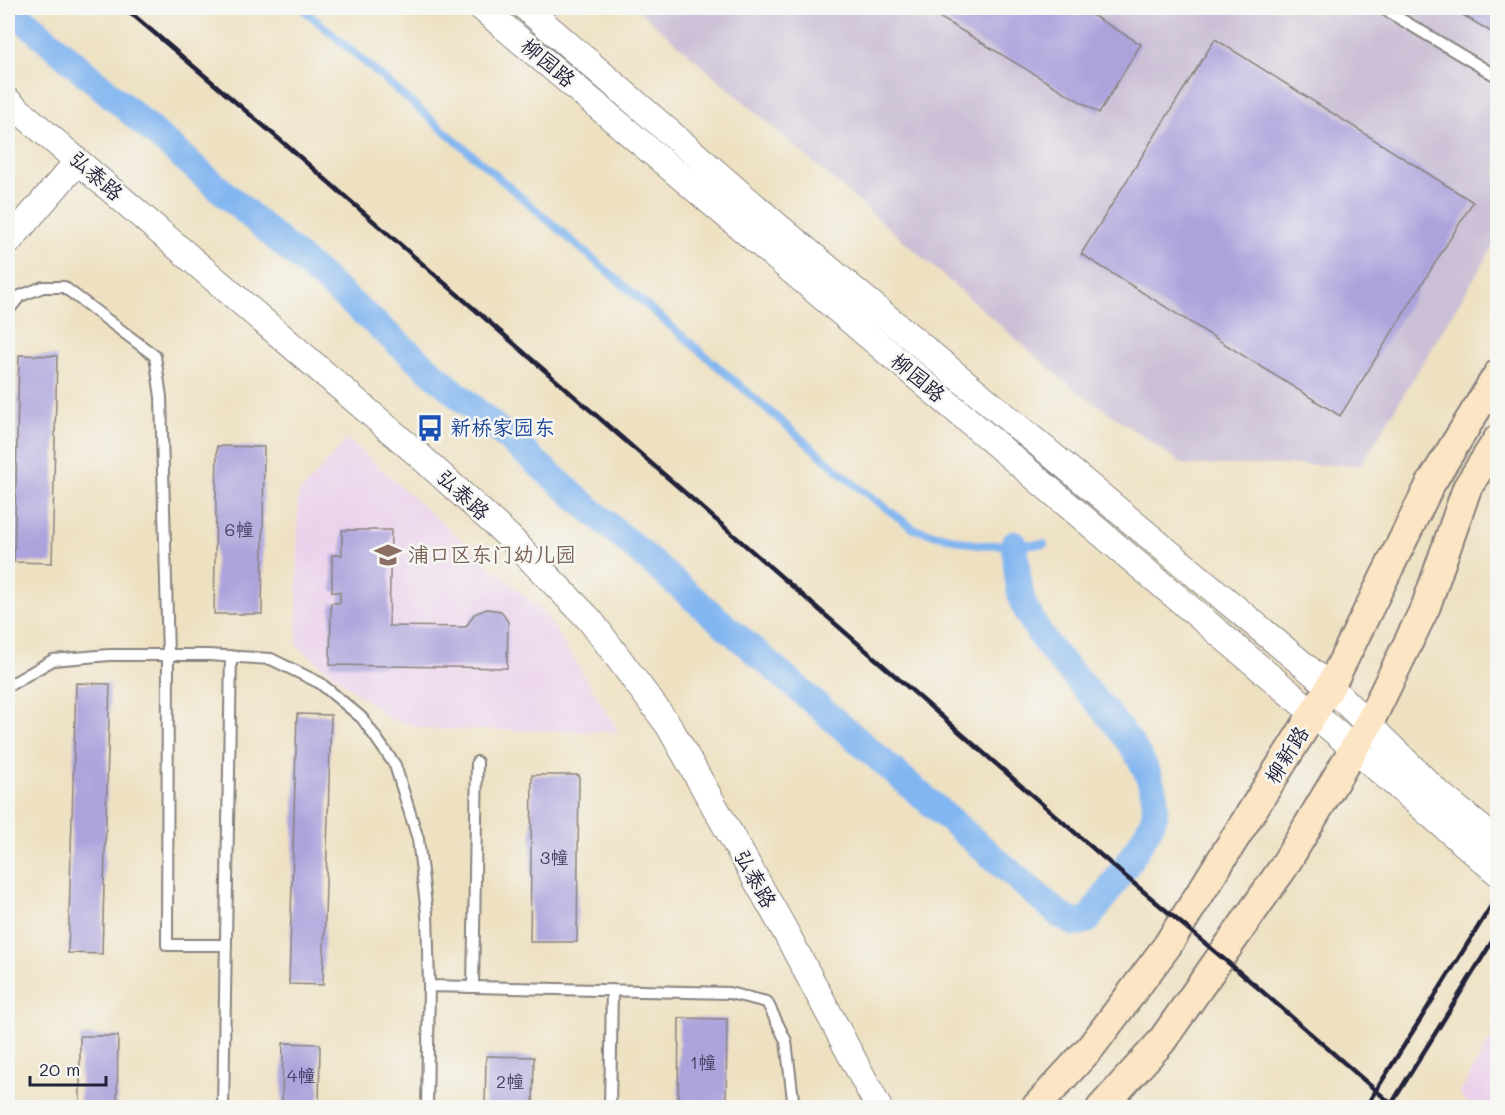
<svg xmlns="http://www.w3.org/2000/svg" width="1505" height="1115" font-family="Mali,'LXGW WenKai TC',sans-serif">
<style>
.built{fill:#ebd1eb}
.industrial{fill:#cbbfd5}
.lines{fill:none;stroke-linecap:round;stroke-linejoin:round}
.stream{stroke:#82b6f0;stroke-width:8}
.canal{stroke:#82b6f0;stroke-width:27}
.building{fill:#aca3dc}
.service-casing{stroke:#88827e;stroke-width:14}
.tertiary-casing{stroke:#88827e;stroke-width:28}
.secondary-casing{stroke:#88827e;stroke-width:32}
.service{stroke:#fff;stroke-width:10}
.tertiary{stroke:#fff;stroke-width:26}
.secondary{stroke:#fce5c4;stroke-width:28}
.rail{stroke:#22223b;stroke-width:4.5}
.labels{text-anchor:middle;stroke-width:5;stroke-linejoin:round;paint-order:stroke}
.number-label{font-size:18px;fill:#444263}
.street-label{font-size:21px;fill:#22223b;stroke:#f6f6f2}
.transit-label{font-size:21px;fill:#164399;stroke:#f6f6f2;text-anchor:start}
.education-label{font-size:21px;fill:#785e54;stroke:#f6f6f2;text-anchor:start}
</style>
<rect width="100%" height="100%" fill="#f6f6f2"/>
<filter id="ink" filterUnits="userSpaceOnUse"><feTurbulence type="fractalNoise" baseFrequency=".0167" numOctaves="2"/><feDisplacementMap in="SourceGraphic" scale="12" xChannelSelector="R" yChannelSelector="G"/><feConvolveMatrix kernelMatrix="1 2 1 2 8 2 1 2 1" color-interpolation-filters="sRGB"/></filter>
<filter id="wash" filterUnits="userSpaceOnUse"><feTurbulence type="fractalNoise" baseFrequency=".008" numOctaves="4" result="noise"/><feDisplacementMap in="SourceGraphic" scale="24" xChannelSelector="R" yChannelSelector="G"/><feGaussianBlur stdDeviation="1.35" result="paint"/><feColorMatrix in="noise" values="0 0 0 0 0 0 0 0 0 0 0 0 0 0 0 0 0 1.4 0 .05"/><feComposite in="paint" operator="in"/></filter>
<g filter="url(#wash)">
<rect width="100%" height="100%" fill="#eee1c2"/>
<path class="built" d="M347,439l199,176 73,117 -194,-3 -35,-10 -93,-73 1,-151z
M1497,1028v79h-23l-15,-12z"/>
<path class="industrial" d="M636,8h861v232l-136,225h-177l-115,-80z"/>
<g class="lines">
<path class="stream" d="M302,8l552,476 60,45 63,16 67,-1"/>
<path class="canal" d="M10,8l1050,907 15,8 13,-3c13,-19 66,-90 67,-108 5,-59 -80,-128 -112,-173 -7,-11 -15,-25 -20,-36 -6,-16 -6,-42 -9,-59"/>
</g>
<g id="blocks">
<path class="building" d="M924,8h156l61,36 -42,69z
M1451,8h47v28z
M1215,39l258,163 -133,214 -259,-162z
M19,355l38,1 -5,207 -38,-1z
M217,446l47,1 -2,167h-48z
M342,530h49l-2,96 77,1 8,-13 13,-5 14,2 7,11 -1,46 -177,-3 1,-62h9v-11h-8v-37h10z
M76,683l34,1 -8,270 -34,-1z
M297,714l34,1 -8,270 -34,-1z
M532,775h47l-2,167h-47z
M679,1018l48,1 -1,89h-48z
M80,1036h38l-1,72h-37z
M283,1043l37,1 -1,64h-37z
M486,1056l48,1 -1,51h-48z"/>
</g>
</g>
<g filter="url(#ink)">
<use href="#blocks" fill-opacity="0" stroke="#88827e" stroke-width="1.5"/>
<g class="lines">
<defs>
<path id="service" d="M1382,8l116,69
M8,311l12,-15 23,-9h21l91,69 6,41 7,258 -1,290h59
M8,686l45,-26 56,-5h99l63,4 49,24 42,35 33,47 23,74 9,74 2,73 -2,122
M429,986l300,7 38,9 19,39 8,67
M473,987l4,-225
M223,1108l8,-452
M610,1108l2,-118"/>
<path id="tertiary" d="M482,8l831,705 185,160
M526,8l254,220 550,459 106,104 62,51
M8,101l412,355 89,81 81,83 79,106 115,203 95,179
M8,242l70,-81"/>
<path id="secondary" d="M1035,1108l56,-61 76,-101 163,-259 101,-204 67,-109
M1101,1108l60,-66 122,-174 86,-145 57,-117 41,-118 31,-49"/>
</defs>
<use href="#service" class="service-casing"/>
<use href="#tertiary" class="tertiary-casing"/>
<use href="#secondary" class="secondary-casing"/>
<use href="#service" class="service"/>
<use href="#tertiary" class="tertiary"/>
<use href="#secondary" class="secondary"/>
<path class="rail" d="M125,8l161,137 833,726 137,115 140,122
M1365,1108l133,-213
M1389,1108l109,-176"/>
</g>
</g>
<defs>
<symbol id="bus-bare" viewBox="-9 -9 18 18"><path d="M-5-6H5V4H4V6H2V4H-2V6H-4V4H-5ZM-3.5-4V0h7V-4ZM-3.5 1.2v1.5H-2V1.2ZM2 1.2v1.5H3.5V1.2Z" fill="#1a4fb4" stroke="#f6f6f2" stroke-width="2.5" paint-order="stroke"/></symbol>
<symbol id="school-bare" viewBox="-9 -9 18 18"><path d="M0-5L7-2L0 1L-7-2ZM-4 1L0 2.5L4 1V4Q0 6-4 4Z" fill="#8d6e63" stroke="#f6f6f2" stroke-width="2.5" paint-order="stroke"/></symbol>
</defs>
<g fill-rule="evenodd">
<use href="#bus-bare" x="411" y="409" width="38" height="38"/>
<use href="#school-bare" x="369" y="536" width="38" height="38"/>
</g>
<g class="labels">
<g class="number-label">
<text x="239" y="536">6幢</text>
<text x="554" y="864">3幢</text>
<text x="703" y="1069">1幢</text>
<text x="301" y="1082">4幢</text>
<text x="510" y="1088">2幢</text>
</g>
<g class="street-label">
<text transform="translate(548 63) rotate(40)" y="7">柳园路</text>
<text transform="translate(96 176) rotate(41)" y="7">弘泰路</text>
<text transform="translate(918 378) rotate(40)" y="7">柳园路</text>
<text transform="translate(463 495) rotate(43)" y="7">弘泰路</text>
<text transform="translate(1287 755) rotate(-58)" y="7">柳新路</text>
<text transform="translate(755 879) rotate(61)" y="7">弘泰路</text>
</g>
<g class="transit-label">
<text x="450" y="435">新桥家园东</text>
</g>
<g class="education-label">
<text x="408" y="562">浦口区东门幼儿园</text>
</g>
</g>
<rect width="1505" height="1115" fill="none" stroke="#f6f6f2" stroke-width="30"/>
<path d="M30 1076v9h76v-9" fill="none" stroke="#22223b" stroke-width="3"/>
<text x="39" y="1076" font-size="18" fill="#22223b" stroke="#f6f6f2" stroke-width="4.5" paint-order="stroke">20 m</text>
</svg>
